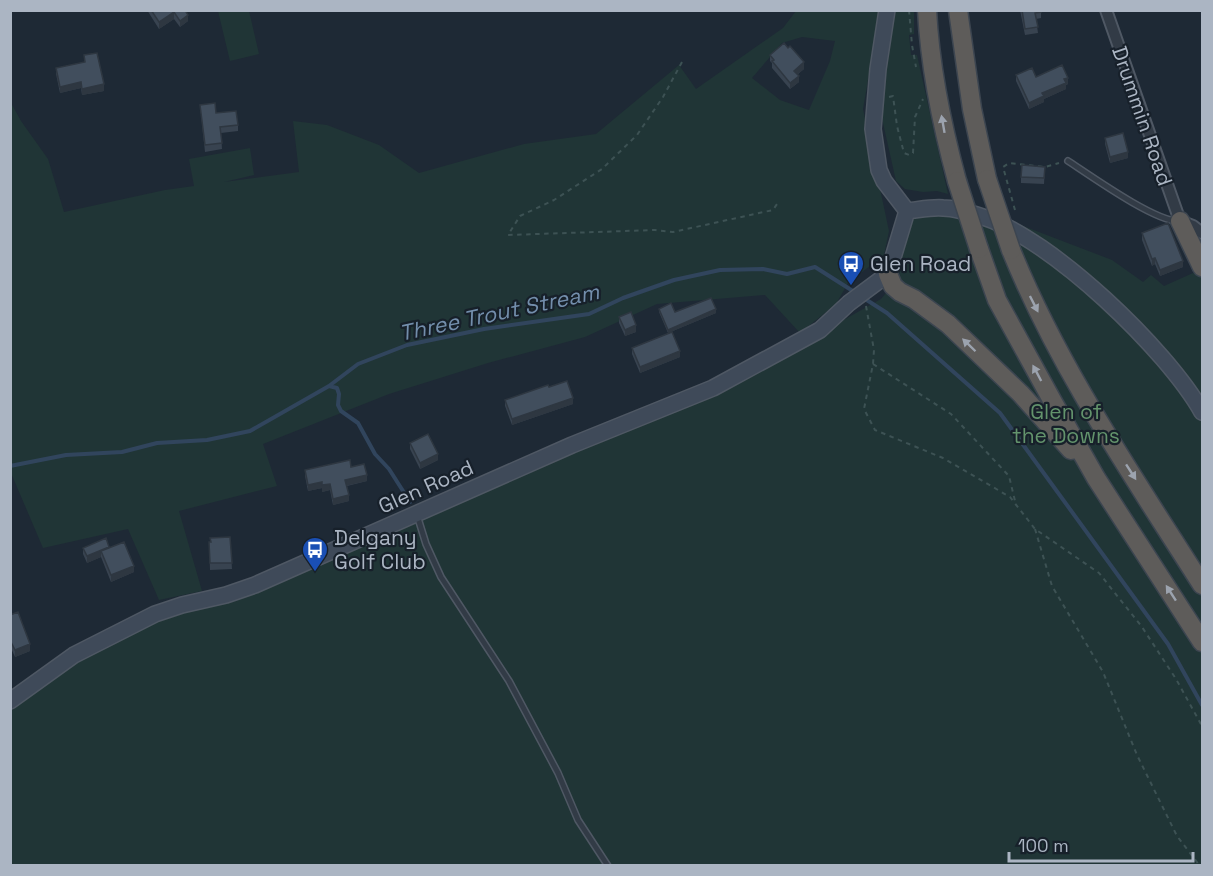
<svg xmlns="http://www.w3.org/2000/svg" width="1213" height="876" font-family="'Space Grotesk',sans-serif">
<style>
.green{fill:#203536;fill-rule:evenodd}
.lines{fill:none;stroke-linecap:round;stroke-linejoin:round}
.stream{stroke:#31455d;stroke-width:4}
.service-casing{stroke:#4f5864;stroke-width:8}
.minor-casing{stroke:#4f5864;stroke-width:14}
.secondary-casing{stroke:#4f5864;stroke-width:18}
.trunk-casing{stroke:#3c4550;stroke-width:21}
.path{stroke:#3d5254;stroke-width:2;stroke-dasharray:4.5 4.5;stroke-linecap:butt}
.service{stroke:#323b46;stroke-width:5}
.minor{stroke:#323b46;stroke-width:10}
.secondary{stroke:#3f4a59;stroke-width:15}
.trunk{stroke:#5e5c5a;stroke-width:18}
.trunk-bridge-casing{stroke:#3c4550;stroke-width:21;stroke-linecap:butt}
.trunk-bridge{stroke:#5e5c5a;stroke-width:18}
.wall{fill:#384350}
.shaded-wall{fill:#2e3741}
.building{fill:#414e5d;stroke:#2e3741;stroke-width:1.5}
.oneway{fill:#9ca3ae}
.labels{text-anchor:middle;stroke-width:4.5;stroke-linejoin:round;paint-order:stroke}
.street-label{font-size:21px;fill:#abb5c3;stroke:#17202a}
.poi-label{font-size:21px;fill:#abb5c3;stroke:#17202a;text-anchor:start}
.park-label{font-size:21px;fill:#63936c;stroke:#17202a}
.water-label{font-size:22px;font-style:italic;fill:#738eac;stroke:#17202a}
</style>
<rect width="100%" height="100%" fill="#1e2935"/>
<path class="green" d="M218,11h31l10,43 -29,7z
M796,11h84l-17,98 26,122 -5,24 -36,28 -12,21 -36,29 -35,-38 -108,9 -72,33 -97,26 -99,31 -126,50 14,42 -98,25 23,80 -43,9 -31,-71 -85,19 -32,-75 -1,-372 11,20 27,38 16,53 101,-22 29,-4 -5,-27 61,-11 4,27 -30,7 75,-10 -6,-51 34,4 52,20 40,28 105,-29 72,-10 83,-69 17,24 87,-61zM802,37l33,4 -5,20 -21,49 -29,-10 -28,-22 30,-35z
M892,11h22v23l-5,1 2,20h6l31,139 -11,-3 -14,1 -18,-3 -9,-8 -15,-67 2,-45z
M944,211l71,18 -2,-7 99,38 31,22 8,-7 13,11 38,-17v596l-1191,1v-157l65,-47 82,-41 31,-11 46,-9 337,-147 120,-49 189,-106 18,-22 3,-28 8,-29z"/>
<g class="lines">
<path class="stream" d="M862,297l25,16 113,100 168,231 34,61
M329,386l8,2 2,6 -1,11 3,6 17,12 17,31 14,15 21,33
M10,466l56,-11 56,-3 35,-9 50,-3 43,-9 79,-45 29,-22 49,-19 77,-16 105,-15 34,-16 51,-18 46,-10 43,-1 24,5 28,-7 41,26"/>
<defs>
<path id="service" d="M1068,161c23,15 86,60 110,60
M417,515l9,29 15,33 68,104 49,92 20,47 30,46"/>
<path id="minor" d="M1106,10l74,211 13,5 9,7"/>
<path id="secondary" d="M887,10l-9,59 -5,60 6,41 5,11 23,30
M907,211c11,-1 24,-4 36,-3 12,0 28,5 40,9 69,22 184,133 219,195
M10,701l64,-46 81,-41 27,-9 44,-10 29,-10 317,-140 141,-57 107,-58 29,-27 39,-29 19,-63"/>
<path id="trunk" d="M927,10c3,58 15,116 30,171
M958,10l14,99 15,70
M1180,221l22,46
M979,249l18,51 56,102 43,76 106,164
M1011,250c48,119 122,226 191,335
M888,274l5,12 7,6 14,7 34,25 73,70 50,56"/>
</defs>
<use href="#service" class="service-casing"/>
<use href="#minor" class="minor-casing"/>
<use href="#secondary" class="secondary-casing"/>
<use href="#trunk" class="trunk-casing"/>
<path class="path" d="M909,10l3,35 4,22
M682,62l-19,35 -26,38 -35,34 -48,31 -34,16 -12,19 147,-5 18,2 100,-22 6,-9
M889,97l4,-1 4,30 7,27 5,2 4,-2 2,-36 8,-18
M1015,210l-12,-43 6,-4 36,4 14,-4
M866,306l8,44 -1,14 -9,45 11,21 68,28 67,39 25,32 64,44 43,54 34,52 26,47
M873,364l78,50 58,62 7,29
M1035,529l17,57 51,86 34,83 40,81 23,30"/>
<use href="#service" class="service"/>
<use href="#minor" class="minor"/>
<use href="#secondary" class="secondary"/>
<use href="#trunk" class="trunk"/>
<defs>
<path id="trunk-bridge" d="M987,179l24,71
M957,181l22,68"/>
</defs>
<use href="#trunk-bridge" class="trunk-bridge-casing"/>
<use href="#trunk-bridge" class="trunk-bridge"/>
</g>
<path class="wall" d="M147,10h38l3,11 -8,6 -6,-8 -15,10z
M1020,10h21v8l-5,1 2,14 -13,2z
M84,55l20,36 -22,4 -1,-7 -21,5 -4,-19v-6l28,-6z
M770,55l34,14 -6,5 1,8 -9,7 -18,-21v-5l-2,-2z
M1016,75l20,2 32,7 -2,1v4l-22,10v3l-15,7 -13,-28z
M200,105l38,20v6l-17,2 1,16 -17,3z
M1105,138l23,20 -18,5 -5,-19z
M1045,167l-1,17 -23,-1v-6z
M1142,233l41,34 -23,9 -5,-12 -3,2 -10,-26z
M659,309l16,3 41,1 -48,20 -9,-21z
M619,317l17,15 -11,4 -6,-13z
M632,348l48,9 -40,16 -8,-19z
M549,387l24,17 -61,21 -7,-19v-6z
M410,443l28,17 -18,9 -10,-20z
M351,467l16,14 -20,5 2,15 -16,4 -3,-15 -8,2v-4l-14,3 -3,-15v-6z
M230,537l2,32 -22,1 -1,-28z
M83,548h26l25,24 -23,10 -10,-25 -14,6 -4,-9z
M10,615l20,36 -15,6 -5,-11z"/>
<path class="shaded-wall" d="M174,12v7l-15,10v-7z
M188,15v6l-8,6v-6z
M804,62v7l-10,8v-6z
M799,76v6l-9,7v-6z
M1068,78v6l-2,1v4l-22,10v3l-15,7v-6l35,-24z
M81,82v6l-21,5v-6z
M104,84v7l-22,4v-6z
M1128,152v6l-18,5v-6z
M1155,258v6l-3,2v-7z
M1183,261v6l-23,9v-6z
M716,309v4l-48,20v-3z
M636,325v7l-11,4v-6z
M680,351v6l-40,16v-6z
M573,398v6l-61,21v-6z
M438,454v6l-18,9v-6z
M367,475v6l-22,5v-6z
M322,482v6l-14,3v-6z
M330,484v6l-8,2v-7z
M349,495v6l-16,4v-6z
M109,547v6l-8,-2v6l-14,6v-7z
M134,566v6l-23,10v-7z
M30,644v7l-15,6v-7z"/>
<path class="building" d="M151,10h34l3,5 -8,6 -6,-9 -15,10z
M1022,10h19v2l-6,1 3,14 -13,2z
M784,43l4,5 2,-2 14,16 -10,9 5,5 -9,7 -18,-22 2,-1 -4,-5z
M97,53l7,31 -22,5 -1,-7 -21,5 -4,-19 29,-6 -1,-7z
M1062,65l6,13 -4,1 2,4 -24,10 2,3 -15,7 -13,-28 16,-7 4,9z
M215,103l1,10 20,-2 2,14 -18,2 2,16 -17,2 -5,-40z
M1123,133l5,19 -18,5 -5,-19z
M1022,165l23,2 -1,11 -23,-1z
M1168,223l15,38 -23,9 -5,-12 -3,1 -10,-26z
M711,298l5,11 -48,21 -9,-21 12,-6 4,9z
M631,312l5,13 -11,5 -6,-13z
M672,332l8,19 -40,16 -8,-19z
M567,381l6,17 -61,21 -7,-19 43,-15 1,2z
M428,434l10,20 -18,9 -10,-20z
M350,460l1,7 13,-3 3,11 -22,5 4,15 -16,4 -3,-15 -8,1v-3l-14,3 -3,-15z
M230,537l2,26h-22l-1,-21h2l-1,-4z
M106,538l3,9 -22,9 -4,-8z
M124,542l10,24 -23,9 -10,-24z
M18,612l12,32 -15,6 -5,-10v-25z"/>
<defs><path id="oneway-solid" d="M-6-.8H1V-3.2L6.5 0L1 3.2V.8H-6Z" transform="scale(1.5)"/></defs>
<g class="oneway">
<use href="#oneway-solid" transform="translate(943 124) rotate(-100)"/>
<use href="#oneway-solid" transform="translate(1034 304) rotate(63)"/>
<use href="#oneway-solid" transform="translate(969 345) rotate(-136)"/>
<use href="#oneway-solid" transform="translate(1037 373) rotate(-118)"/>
<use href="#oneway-solid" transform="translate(1131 472) rotate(57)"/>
<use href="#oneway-solid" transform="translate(1171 593) rotate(-123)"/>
</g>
<defs>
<symbol id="bus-pin" viewBox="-11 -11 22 30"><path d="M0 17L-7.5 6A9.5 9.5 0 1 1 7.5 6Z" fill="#1a4fb4" stroke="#17202a"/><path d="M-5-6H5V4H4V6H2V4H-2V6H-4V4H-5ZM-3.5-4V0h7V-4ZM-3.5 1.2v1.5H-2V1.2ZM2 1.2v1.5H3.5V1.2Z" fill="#fff"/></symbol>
</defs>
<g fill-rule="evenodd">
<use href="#bus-pin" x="836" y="249" width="30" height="40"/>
<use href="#bus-pin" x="300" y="535" width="30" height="40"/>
</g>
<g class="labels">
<g class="street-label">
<text transform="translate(1142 116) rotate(71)" y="7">Drummin Road</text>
<text transform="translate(426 487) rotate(-24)" y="7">Glen Road</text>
</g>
<g class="poi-label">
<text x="870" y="271">Glen Road</text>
<text x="334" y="545">Delgany<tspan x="334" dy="24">Golf Club</tspan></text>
</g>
<g class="park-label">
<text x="1066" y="419">Glen of<tspan x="1066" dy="24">the Downs</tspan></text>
</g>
<g class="water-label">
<text transform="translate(499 312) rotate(-12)" y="8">Three Trout Stream</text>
</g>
</g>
<rect width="1213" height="876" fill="none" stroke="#abb5c3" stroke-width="24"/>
<path d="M1009 852v9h184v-9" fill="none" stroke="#abb5c3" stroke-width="3"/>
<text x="1018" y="852" font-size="18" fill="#abb5c3" stroke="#17202a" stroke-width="4.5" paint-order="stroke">100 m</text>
</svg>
